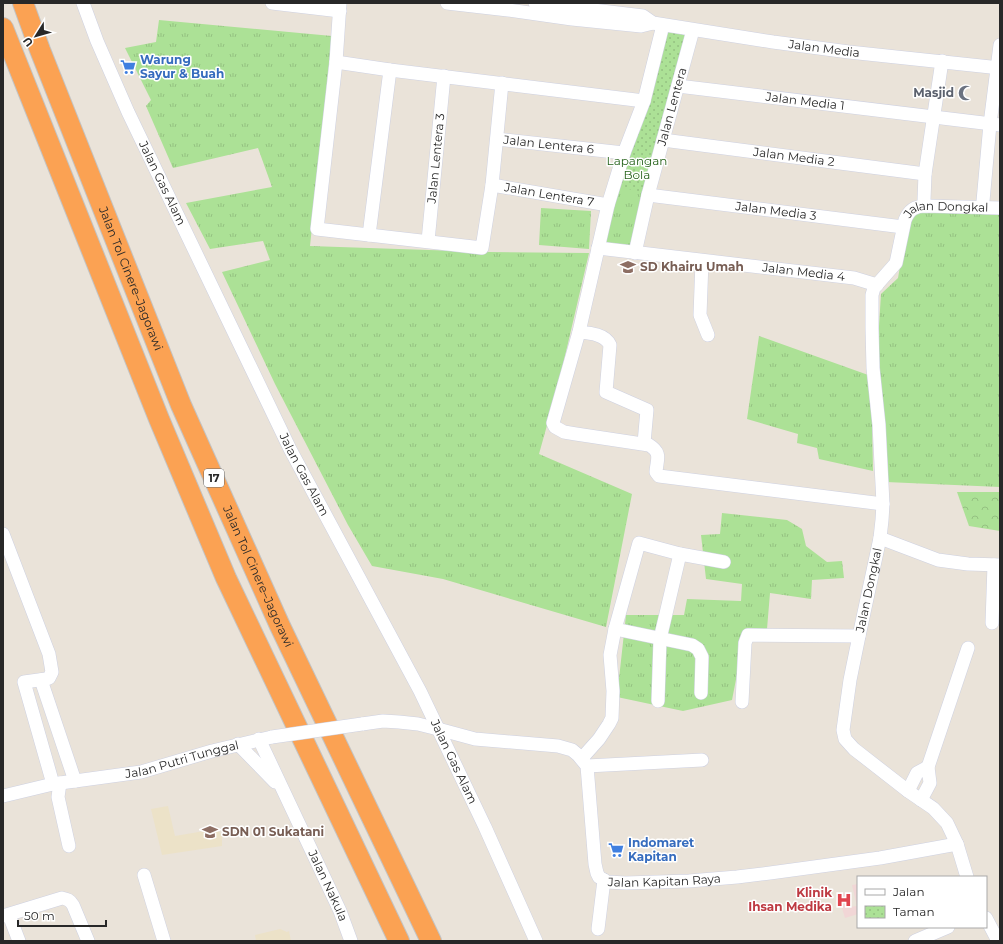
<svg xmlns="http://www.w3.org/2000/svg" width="1003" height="944" font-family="Montserrat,sans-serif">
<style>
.education{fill:#ece2c8}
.medical{fill:#f1d6d6}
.grass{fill:url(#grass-tufts)}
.forest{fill:url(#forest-crowns)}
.park{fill:url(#park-dots)}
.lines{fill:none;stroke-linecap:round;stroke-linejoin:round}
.minor-casing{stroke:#ced1e1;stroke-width:14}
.highway-casing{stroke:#c3c3c3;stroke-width:22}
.minor{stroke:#fff;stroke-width:13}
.highway{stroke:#fba253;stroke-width:20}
.minor-bridge-casing{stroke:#ced1e1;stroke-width:14;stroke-linecap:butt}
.minor-bridge{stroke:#fff;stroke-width:13}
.labels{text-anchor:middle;stroke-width:3;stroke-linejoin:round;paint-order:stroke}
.shield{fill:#fff;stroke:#686868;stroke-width:1}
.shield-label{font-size:11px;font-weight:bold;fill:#282828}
.street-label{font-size:12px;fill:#282828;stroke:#fff}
.shop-label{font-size:12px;font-weight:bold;fill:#366cbe;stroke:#fff;text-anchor:start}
.worship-label{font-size:12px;font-weight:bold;fill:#5b616d;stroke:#fff;text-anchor:end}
.park-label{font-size:12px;fill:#26621a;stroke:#fff}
.education-label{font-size:12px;font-weight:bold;fill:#785e54;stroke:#fff;text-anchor:start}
.health-label{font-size:12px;font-weight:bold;fill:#be3a42;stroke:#fff;text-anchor:end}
</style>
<defs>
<pattern id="grass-tufts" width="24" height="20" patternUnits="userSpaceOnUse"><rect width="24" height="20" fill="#ace196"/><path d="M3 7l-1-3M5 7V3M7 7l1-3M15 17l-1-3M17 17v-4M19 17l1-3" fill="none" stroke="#94c181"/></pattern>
<pattern id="forest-crowns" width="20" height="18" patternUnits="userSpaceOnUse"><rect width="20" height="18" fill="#ace196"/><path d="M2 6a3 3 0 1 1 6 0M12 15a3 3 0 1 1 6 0" fill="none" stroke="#94c181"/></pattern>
<pattern id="park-dots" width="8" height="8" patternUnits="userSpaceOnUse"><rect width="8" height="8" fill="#ace196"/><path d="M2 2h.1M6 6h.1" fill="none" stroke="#94c181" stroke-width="1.8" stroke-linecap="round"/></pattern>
</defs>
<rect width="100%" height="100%" fill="#eae3d9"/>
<path class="education" d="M168,806l7,30 41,-7 6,6v11l-60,9 -11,-46z
M280,929l7,3 2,-1 2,10h-35l-1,-6z"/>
<path class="medical" d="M858,884v30l-13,4 -7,-23 8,-2 4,14 7,-1 -5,-21z"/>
<path class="grass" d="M159,20l173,16 -22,210 178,6 101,1 -31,133 -19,68 93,40 -26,133 -163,-48 -71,-13 -24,-41 -73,-141 -53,-112 48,-12 -7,-19 -53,8 -24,-46 86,-16 -14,-39 -85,20 -27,-62 5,-6 -26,-52 31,-6z
M663,25l-28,228 -37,-5z
M541,208l50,3 -2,38 -50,-4z
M919,211l81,4v272l-114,-5 -8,-140 3,-48 17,-16 10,-56z
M759,336l112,40 2,95 -54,-12 -2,-11 -20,-5 1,-9 -51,-15z
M722,513l65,7 15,9 4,17 21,16 15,-1 2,17 -32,2 -1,19 -41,-6 -3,36 -22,4 -13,67 -49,11 -66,-14 9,-82h58l3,-16 54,2 1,-17 -36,-5 -5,-44 19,-1z"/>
<path class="forest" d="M957,492h43v39l-31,-5z"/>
<path class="park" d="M665,30l23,5 -45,158 -25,-7z"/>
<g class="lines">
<defs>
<g id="minor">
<path id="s1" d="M83,3l14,38 31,71 162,337 130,242 65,136 51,114"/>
<path d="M272,3l68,8"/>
<path d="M340,3l-4,59 -19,167 165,19 10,-63 10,-102"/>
<path d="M447,3l61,7 64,9 69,7 12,-3"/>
<path id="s2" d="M535,3l108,13 10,7 120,19 76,10 151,16"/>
<path d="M663,25l-19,76 -20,52 -16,52 -29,127 -26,91 2,4 9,5 12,2 73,11c13,8 8,14 7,27l3,4 224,28"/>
<path d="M336,62l54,8 254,31"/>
<path id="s3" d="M678,86l322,39"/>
<path id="s4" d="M497,139l127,14"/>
<path id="s5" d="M663,140l262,34"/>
<path id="s6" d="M492,185l116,20"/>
<path id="s7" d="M648,195l255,32"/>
<path d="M924,200l1,-26 17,-113"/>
<path d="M983,201l7,-77 10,-79"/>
<path d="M369,235l21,-165"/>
<path id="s8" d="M428,241l16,-165"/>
<path id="s9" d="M598,248l256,30 23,7"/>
<path id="s10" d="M635,253l13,-58 45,-165"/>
<path d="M702,261l-2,54 8,20"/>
<path d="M579,332c10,1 26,2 31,13l-4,47 41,18 -3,33"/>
<path d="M3,534l46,120 3,18 -3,6 -3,1 -22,3 29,102"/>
<path d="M880,538l58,22 30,4 32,1"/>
<path d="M992,623l2,-58"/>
<path d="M615,629l77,16 6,4 4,8 -1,36"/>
<path d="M41,680l34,101"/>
<path d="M658,701l2,-62 20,-85"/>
<path d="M742,702l3,-59 3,-8 111,1"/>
<path id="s11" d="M362,724l21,-3 16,1 19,2 20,5 37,10 83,7 14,4 6,5 9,11 8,98 2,9 2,4 8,5 19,1 63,-2 48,-4 33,-4 110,-15 77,-14"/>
<path id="s12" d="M259,739l81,172 11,30"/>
<path d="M238,744l37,38"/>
<path d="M582,758l17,-19 10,-15 3,-6 1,-27 -3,-36 5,-26 24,-86 41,11 44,8"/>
<path d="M587,766l115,-6"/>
<path d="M60,783l-2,14 11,49"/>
<path d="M908,791l9,-18 11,-6"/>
<path id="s13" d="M3,796l50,-12 88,-12 71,-21 60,-14"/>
<path d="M921,800l9,-17 -2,-16 40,-119"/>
<path d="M144,875l20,66"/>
<path id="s14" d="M967,877l-10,-33 -10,-21 -14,-15 -25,-17 -54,-42 -9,-10 -2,-9 7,-50 9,-44 21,-98 2,-18 1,-16 -4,-79 -6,-57 -1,-40v-33l2,-7 22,-25 9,-43c4,-10 10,-14 20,-14l75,2"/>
<path d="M9,915l10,26"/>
<path d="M3,916l59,-18c5,1 8,2 11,7l15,36"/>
<path d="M986,918l12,23"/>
<path d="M598,929l6,-49"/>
<path d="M915,941l33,-14"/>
</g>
<g id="highway">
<path id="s15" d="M23,3l17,47 141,355 99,221 151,315"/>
<path d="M3,28l156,391 67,159 173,363"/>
</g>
</defs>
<use href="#minor" class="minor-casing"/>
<use href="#highway" class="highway-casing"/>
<use href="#minor" class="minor"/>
<use href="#highway" class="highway"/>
<defs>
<path id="minor-bridge" d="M272,737l90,-13"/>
</defs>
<use href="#minor-bridge" class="minor-bridge-casing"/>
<use href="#minor-bridge" class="minor-bridge"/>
</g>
<defs>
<symbol id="supermarket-bare" viewBox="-9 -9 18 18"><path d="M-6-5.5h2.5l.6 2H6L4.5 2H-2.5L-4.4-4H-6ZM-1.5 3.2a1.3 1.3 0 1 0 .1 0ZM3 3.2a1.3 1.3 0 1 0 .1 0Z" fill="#3f7fe0" stroke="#fff" stroke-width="2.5" paint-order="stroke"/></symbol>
<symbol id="mosque-bare" viewBox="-9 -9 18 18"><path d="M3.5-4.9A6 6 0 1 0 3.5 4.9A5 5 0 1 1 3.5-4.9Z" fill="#6b7280" stroke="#fff" stroke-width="2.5" paint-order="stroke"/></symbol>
<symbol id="school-bare" viewBox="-9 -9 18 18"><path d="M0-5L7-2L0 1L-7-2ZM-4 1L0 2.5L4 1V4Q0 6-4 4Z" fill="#8d6e63" stroke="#fff" stroke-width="2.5" paint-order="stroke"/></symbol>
<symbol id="hospital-bare" viewBox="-9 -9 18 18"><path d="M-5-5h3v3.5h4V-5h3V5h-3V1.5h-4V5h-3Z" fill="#e0444e" stroke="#fff" stroke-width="2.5" paint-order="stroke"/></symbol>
</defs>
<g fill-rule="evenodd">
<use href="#supermarket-bare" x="117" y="56" width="22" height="22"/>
<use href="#mosque-bare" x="955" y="82" width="22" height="22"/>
<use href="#school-bare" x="617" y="256" width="22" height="22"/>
<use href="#school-bare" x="199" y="821" width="22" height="22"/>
<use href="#supermarket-bare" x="605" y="839" width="22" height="22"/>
<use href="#hospital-bare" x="833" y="889" width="22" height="22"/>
</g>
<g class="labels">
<rect class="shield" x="204" y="469" width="20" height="18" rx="3"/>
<g class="shield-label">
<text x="214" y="482">17</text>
</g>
<g class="street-label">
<text dy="4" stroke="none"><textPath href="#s2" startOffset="294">Jalan Media</textPath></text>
<text dy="4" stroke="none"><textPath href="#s3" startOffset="128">Jalan Media 1</textPath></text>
<text dy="4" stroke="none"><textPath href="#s10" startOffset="151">Jalan Lentera</textPath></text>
<text dy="4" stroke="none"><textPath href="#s4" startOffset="52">Jalan Lentera 6</textPath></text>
<text dy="4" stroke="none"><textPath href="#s5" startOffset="132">Jalan Media 2</textPath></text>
<text dy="4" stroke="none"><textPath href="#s8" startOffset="83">Jalan Lentera 3</textPath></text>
<text dy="4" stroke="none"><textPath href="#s1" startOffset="197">Jalan Gas Alam</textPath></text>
<text dy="4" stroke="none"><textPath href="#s6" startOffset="58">Jalan Lentera 7</textPath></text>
<text dy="4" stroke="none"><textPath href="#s7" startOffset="129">Jalan Media 3</textPath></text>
<text dy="4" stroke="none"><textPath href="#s14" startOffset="770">Jalan Dongkal</textPath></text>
<text dy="4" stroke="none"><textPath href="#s9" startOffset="207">Jalan Media 4</textPath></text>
<text dy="4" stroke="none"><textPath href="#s15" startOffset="296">Jalan Tol Cinere–Jagorawi</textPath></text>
<text dy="4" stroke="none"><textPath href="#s1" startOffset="521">Jalan Gas Alam</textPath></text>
<text dy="4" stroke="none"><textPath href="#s15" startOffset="620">Jalan Tol Cinere–Jagorawi</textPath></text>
<text dy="4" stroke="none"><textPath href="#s14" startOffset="342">Jalan Dongkal</textPath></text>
<text dy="4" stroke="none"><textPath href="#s13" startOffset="183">Jalan Putri Tunggal</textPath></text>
<text dy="4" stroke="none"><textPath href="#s1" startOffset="845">Jalan Gas Alam</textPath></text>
<text dy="4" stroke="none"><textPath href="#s11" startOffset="414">Jalan Kapitan Raya</textPath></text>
<text dy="4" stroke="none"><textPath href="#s12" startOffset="162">Jalan Nakula</textPath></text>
</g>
<g class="shop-label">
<text x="140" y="64">Warung<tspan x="140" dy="14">Sayur &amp; Buah</tspan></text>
<text x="628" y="847">Indomaret<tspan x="628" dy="14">Kapitan</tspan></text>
</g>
<g class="worship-label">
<text x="954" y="97">Masjid</text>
</g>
<g class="park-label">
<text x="637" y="165">Lapangan<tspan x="637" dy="14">Bola</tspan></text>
</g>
<g class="education-label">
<text x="640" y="271">SD Khairu Umah</text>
<text x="222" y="836">SDN 01 Sukatani</text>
</g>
<g class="health-label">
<text x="832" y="897">Klinik<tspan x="832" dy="14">Ihsan Medika</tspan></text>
</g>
</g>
<rect width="1003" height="944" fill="none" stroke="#282828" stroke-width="8"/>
<rect x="857" y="876" width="130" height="52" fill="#ffffff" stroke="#a9a9a9"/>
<rect x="865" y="889" width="20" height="6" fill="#ffffff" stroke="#a9a9a9"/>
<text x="893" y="896" font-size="12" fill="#282828">Jalan</text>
<rect x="865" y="906" width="20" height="12" fill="url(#park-dots)" stroke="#a9a9a9"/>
<text x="893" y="916" font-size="12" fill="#282828">Taman</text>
<g transform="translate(36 36) rotate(233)" stroke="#ffffff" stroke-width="3" paint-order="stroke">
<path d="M0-3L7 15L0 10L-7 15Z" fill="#282828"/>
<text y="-6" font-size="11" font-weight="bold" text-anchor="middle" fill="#282828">U</text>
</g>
<path d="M18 920v6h88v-6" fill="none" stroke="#282828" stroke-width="2"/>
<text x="24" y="920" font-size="12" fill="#282828" stroke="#ffffff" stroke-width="3" paint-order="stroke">50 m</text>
</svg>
